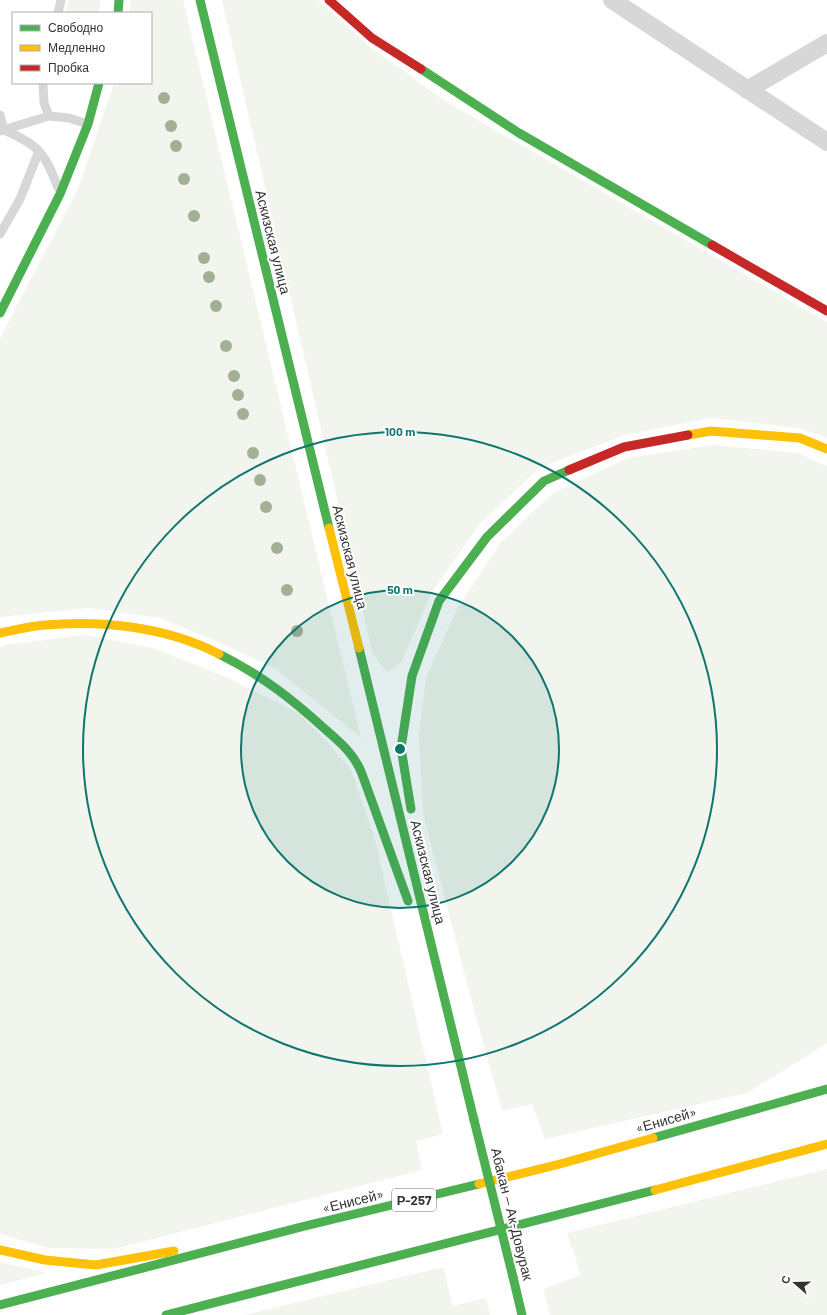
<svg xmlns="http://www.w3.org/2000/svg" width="827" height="1315" font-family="Barlow,sans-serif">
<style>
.green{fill:#f1f5ed}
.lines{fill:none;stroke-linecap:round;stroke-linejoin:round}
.lane{stroke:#d7d7d7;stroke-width:9}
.street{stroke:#d7d7d7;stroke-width:18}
.fast{stroke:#4caf50;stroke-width:9}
.slow{stroke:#ffc107;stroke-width:9}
.jam{stroke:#c62828;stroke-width:9}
.fast-bridge{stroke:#4caf50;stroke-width:9}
.tree{fill:#a2b095}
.ring{fill:none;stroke:#0f766e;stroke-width:2}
.labels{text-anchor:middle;stroke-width:4;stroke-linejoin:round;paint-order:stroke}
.shield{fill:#fff;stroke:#707070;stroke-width:1}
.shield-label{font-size:13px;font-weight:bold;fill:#333}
.street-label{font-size:14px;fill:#333;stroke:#fff}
.centre{fill:#0f766e;stroke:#fff;stroke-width:2}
.ring-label{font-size:12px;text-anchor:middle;font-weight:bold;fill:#0f766e;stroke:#fff;stroke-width:4;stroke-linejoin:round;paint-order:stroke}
</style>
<rect width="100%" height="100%" fill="#fff"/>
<path class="green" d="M69,0h31l-1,13h-33z
M131,0h52l178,738 -85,-69 -60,-28 -56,-23 -71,-10 -89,9v-279l78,-149 36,-106h37v-70h-22z
M222,0h96l51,46 73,53 385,223v116l-28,-10 -88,-10 -86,17 -86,33 -59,56 -48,68 -31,70 -14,10 -14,-17z
M713,445l84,8 30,13v577l-80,50 -202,46 -13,-35 -30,7 -36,-131 -43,-167 -4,-79 7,-56 31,-69 44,-67 52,-49 75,-35z
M84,635l69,13 73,29 72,36 31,31 22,26 23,66 69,298 -27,7 6,29 -308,79 -66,-1 -48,-14v-587l5,-2z
M827,1169v146h-277l-6,-26 37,-14 -14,-42z
M0,1262l47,11 -47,12z
M443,1267l10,39 33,-8 4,17h-245z"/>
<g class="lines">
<path class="lane" d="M58,13l3,-13
M43,83l1,20 5,13
M0,115l4,15
M4,130c35,15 41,23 54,58
M0,131l49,-15 20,2 19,6
M0,234l20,-35 19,-48"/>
<path class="street" d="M612,0l215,142
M747,90l80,-47"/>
<path class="fast" d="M200,0l129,528
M118,13l1,-13
M421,69l98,64 193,112
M0,313l60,-119 28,-70 11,-41
M359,648l115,472
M219,654c42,21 72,44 107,76 15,13 29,25 36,44l46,127
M411,809l-10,-61 11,-72 27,-75 48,-64 57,-56 25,-11
M653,1138l174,-49
M513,1277l9,38
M0,1305l305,-79 174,-42
M166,1315l489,-125"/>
<path class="slow" d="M688,435l23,-4 89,7 27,11
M329,528l30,120
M0,633c15,-3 30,-7 45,-8 58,-5 122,2 174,29
M479,1184l81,-20 93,-26
M655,1190l172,-46
M0,1250l45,10 51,5 78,-14"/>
<path class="jam" d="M329,0l43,38 49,31
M712,245l115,66
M569,470l55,-23 64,-12"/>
<path class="fast-bridge" d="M474,1120l39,157"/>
</g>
<g class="tree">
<circle cx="164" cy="98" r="6"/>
<circle cx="171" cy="126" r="6"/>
<circle cx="176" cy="146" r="6"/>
<circle cx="184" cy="179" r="6"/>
<circle cx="194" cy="216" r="6"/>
<circle cx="204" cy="258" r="6"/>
<circle cx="209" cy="277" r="6"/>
<circle cx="216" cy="306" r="6"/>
<circle cx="226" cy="346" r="6"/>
<circle cx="234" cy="376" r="6"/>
<circle cx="238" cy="395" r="6"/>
<circle cx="243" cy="414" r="6"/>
<circle cx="253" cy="453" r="6"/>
<circle cx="260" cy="480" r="6"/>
<circle cx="266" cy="507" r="6"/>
<circle cx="277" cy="548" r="6"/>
<circle cx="287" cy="590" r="6"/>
<circle cx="297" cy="631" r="6"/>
</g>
<circle cx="400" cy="749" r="159" fill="#0f766e" fill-opacity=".12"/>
<g class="ring">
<circle cx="400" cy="749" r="159"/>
<circle cx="400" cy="749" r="317"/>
</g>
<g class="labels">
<rect class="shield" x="392" y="1189" width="44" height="22" rx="3"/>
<g class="shield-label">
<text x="414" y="1205">Р-257</text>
</g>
<g class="street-label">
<text transform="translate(273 242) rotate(76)" y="5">Аскизская улица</text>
<text transform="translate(350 557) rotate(76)" y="5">Аскизская улица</text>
<text transform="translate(428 872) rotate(76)" y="5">Аскизская улица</text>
<text transform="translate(666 1120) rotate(-16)" y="5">«Енисей»</text>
<text transform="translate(353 1201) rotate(-14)" y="5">«Енисей»</text>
<text transform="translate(512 1214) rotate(76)" y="5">Абакан — Ак-Довурак</text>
</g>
</g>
<circle cx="400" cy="749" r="6" class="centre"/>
<g class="ring-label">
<text x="400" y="436">100 m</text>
<text x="400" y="594">50 m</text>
</g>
<rect x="12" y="12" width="140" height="72" fill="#ffffff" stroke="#adadad"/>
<rect x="20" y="25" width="20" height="6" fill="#4caf50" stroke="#adadad"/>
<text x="48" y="32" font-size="12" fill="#333333">Свободно</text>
<rect x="20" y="45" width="20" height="6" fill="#ffc107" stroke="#adadad"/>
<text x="48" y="52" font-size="12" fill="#333333">Медленно</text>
<rect x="20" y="65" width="20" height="6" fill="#c62828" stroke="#adadad"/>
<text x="48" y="72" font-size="12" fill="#333333">Пробка</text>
<g transform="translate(795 1283) rotate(290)" stroke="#ffffff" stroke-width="3" paint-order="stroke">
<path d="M0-3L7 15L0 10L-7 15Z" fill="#333333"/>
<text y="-6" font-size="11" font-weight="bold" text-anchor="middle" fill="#333333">С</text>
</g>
</svg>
